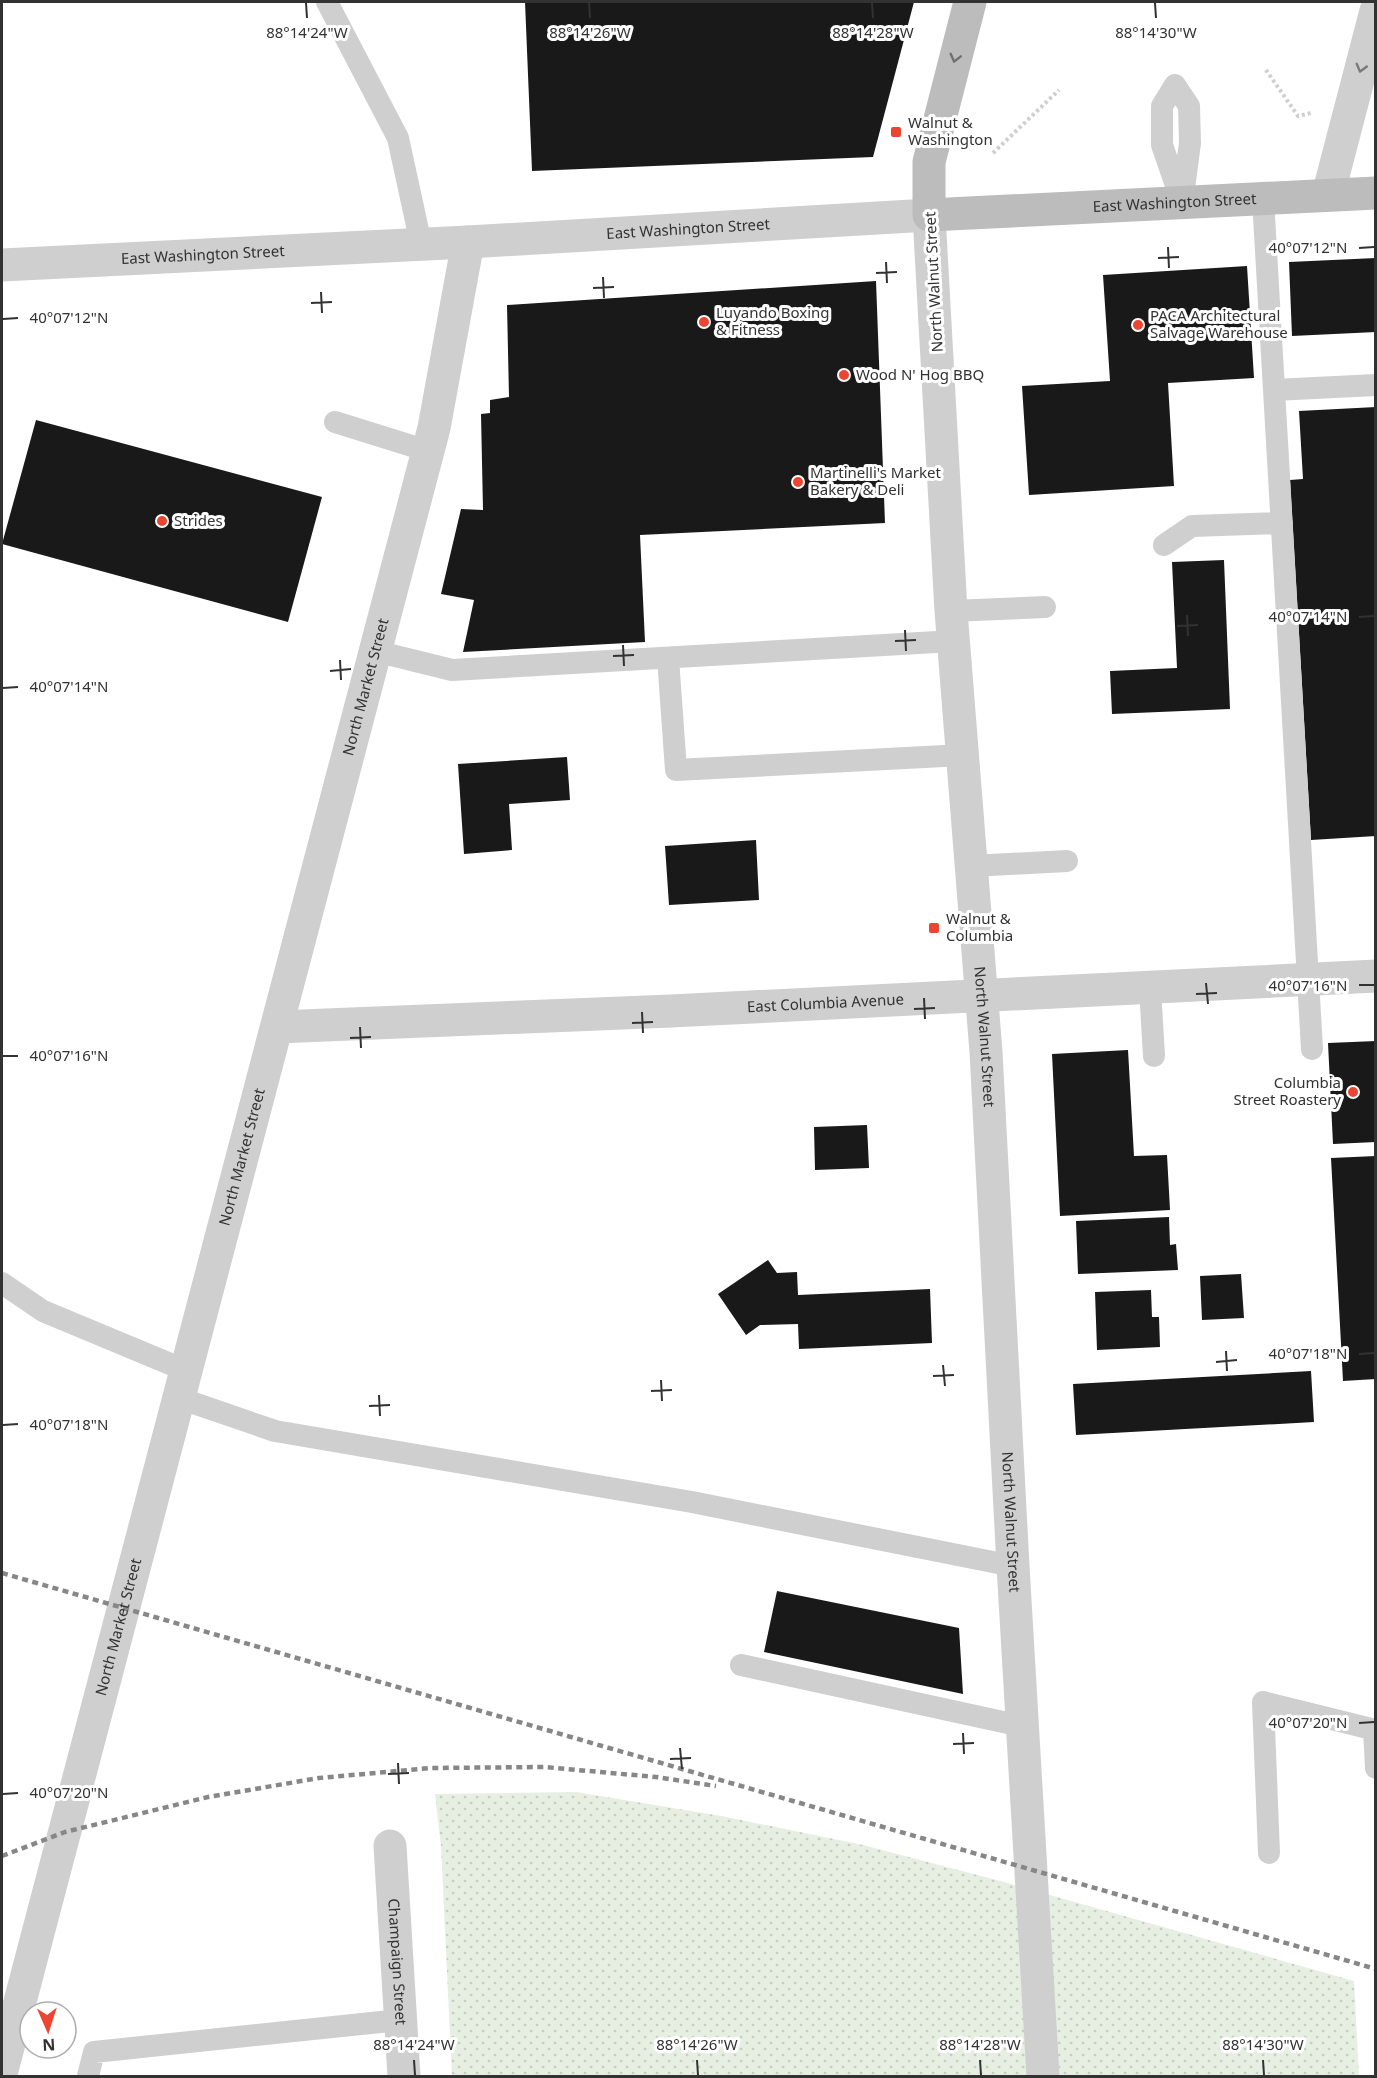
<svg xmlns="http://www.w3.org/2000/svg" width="1377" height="2078" font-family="'Noto Sans',sans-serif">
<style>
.grass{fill:url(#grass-dots)}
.building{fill:#191919}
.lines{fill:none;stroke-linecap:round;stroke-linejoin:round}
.path{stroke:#cfcfcf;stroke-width:4;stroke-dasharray:3 3;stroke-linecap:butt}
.service{stroke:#cfcfcf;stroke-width:22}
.minor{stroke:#cfcfcf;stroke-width:33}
.tertiary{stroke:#cfcfcf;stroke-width:33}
.secondary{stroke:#bcbcbc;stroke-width:33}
.rail{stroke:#878787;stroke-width:4.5;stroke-dasharray:6 4.5;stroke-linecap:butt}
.oneway{stroke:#707070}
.oneway2{stroke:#797979}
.ticks{fill:none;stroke:#323232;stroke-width:2}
.poi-dot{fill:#ec4532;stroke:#fff;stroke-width:2}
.labels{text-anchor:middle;stroke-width:6;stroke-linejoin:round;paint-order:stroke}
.poi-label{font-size:15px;fill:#323232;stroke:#fff;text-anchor:start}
.street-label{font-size:15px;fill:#323232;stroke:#fff}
.ticks-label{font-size:15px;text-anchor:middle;fill:#323232;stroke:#fff;stroke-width:6;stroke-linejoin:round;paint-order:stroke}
</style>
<defs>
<pattern id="grass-dots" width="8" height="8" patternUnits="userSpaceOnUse" patternTransform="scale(1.5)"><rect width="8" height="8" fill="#e6efe1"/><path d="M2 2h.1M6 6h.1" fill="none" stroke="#c6cdc2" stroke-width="1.8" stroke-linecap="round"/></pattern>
</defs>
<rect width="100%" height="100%" fill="#fff"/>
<path class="grass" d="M576,1792l145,24 142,29 141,37 350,99 5,95h-907l-11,-230 -6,-52z"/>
<path class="building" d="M525,2h389l-41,155 -341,14z
M1376,258v74l-84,4 -3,-74z
M1247,266l7,112 -86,5 6,103 -145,9 -7,-109 88,-5 -7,-106z
M876,281l9,242 -245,12 5,107 -182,10 11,-52 -33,-6 20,-85 22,1 -2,-96 9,-1v-13l19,-3 -2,-92z
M1376,407v429l-65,4 -21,-360 13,-1 -4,-68z
M36,420l286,77 -34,125 -286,-78z
M1224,560l6,149 -118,5 -2,-43 67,-3 -5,-106z
M567,757l3,43 -61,4 3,46 -48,4 -6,-90z
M756,840l3,60 -90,5 -4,-59z
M1376,1041v101l-43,2 -5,-101z
M1128,1050l6,106 33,-1 3,55 -110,6 -8,-162z
M867,1125l2,43 -54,2 -1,-43z
M1376,1156v223l-33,2 -12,-223z
M1169,1217l1,28 6,-1 2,26 -100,4 -2,-53z
M768,1260l9,13 20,-1 1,23 132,-6 2,54 -133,6 -1,-25 -38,1 -14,10 -28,-41z
M1241,1274l3,44 -42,2 -2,-44z
M1151,1290l1,27h7l1,30 -63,3 -2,-58z
M1311,1371l3,51 -238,13 -3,-51z
M777,1591l182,37 4,66 -199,-42z"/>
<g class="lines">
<path class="path" d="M1266,70l32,46 13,-3
M993,153l66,-63"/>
<path class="service" d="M327,2l71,136 23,106
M1175,85l14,21 1,37 -8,60 -20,-58v-39z
M1263,199l49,850
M1274,390l102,-5
M335,422l93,29
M1164,545l28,-19 90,-3
M951,611l94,-4
M375,651l77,19 502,-29
M668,658l8,112 287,-15
M972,866l95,-5
M1150,988l4,68
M2,1283l41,28 144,60
M179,1398l96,33 417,71 321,64
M741,1665l281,61
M1374,1729l2,39
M1269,1853l-6,-151 113,28
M88,2076l6,-24 306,-32"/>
<g class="minor">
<path d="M1328,195l48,-184"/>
<path id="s1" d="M277,1027l394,-16 705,-35"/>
<path id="s2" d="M390,1846l14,230"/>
</g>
<g class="tertiary">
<path id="s3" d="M2,265l466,-23 461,-27 22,396 35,441 27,514 30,510"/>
<path id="s4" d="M2,2070l432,-1642 34,-186"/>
</g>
<path class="secondary" id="s5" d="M970,2l-41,160v53l447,-22"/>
<path class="rail" d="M2,1573l1374,396
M2,1856l63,-24 143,-35 111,-19 112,-10 113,-1 112,10 60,9"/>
</g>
<defs><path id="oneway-chevron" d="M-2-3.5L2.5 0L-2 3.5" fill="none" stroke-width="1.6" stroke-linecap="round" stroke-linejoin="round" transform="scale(1.5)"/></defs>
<use class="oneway" href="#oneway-chevron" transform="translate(955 58) rotate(104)"/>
<use class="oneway2" href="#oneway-chevron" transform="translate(1361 68) rotate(105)"/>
<path class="ticks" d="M306,3l1,15M589,3l1,15M872,3l1,15M1155,3l1,15M1168,247l1,21M1359,248l15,-1M1158,258l21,-1M886,262l1,21M876,273l21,-1M603,277l1,21M593,288l21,-1M321,292l1,21M311,303l21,-1M3,319l15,-1M1187,615l1,21M1359,617l15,-1M1177,626l21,-1M905,630l1,21M895,641l21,-1M623,645l1,21M613,656l21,-1M340,660l1,20M330,671l21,-2M3,688l15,-1M1206,983l2,21M1359,985h15M1196,994l21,-1M924,998l1,21M914,1009l21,-1M642,1012l1,21M632,1023l21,-1M360,1027l1,21M350,1038l21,-1M3,1056h15M1226,1351l1,20M1359,1354l15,-1M1216,1362l21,-2M943,1365l2,21M933,1376l21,-1M661,1380l1,21M651,1391l21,-1M379,1395l1,21M369,1406l21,-1M3,1425l15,-1M1359,1723l15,-1M963,1733l1,21M953,1744l21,-1M680,1748l2,21M670,1759l21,-1M398,1763l1,21M388,1774l21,-1M3,1794l15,-1M414,2060l1,15M697,2060l1,15M980,2060l1,15M1263,2060l1,15"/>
<g class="poi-dot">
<rect x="890" y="126" width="12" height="12" rx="3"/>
<circle cx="704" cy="322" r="6"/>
<circle cx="1138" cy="325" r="6"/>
<circle cx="844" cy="375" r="6"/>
<circle cx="798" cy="482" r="6"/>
<circle cx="162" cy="521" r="6"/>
<rect x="928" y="922" width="12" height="12" rx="3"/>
<circle cx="1353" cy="1092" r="6"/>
</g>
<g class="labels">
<g class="poi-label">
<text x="908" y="128">Walnut &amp;<tspan x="908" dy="17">Washington</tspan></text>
<text x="716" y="318">Luyando Boxing<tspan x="716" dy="17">&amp; Fitness</tspan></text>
<text x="1150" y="321">PACA Architectural<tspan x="1150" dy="17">Salvage Warehouse</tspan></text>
<text x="856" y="380">Wood N' Hog BBQ</text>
<text x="810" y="478">Martinelli's Market<tspan x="810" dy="17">Bakery &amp; Deli</tspan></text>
<text x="174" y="526">Strides</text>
<text x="946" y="924">Walnut &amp;<tspan x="946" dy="17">Columbia</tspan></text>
<text x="1341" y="1088" text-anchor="end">Columbia<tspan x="1341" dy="17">Street Roastery</tspan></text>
</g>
<g class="street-label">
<text dy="5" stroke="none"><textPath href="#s5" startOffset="464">East Washington Street</textPath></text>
<text dy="5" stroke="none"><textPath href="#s3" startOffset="687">East Washington Street</textPath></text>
<text dy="5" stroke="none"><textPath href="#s3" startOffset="201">East Washington Street</textPath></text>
<text transform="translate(934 282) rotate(-93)" y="5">North Walnut Street</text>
<text dy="5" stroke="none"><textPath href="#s4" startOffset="1430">North Market Street</textPath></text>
<text dy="5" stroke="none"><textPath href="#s1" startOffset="549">East Columbia Avenue</textPath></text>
<text dy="5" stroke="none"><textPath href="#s3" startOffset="1752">North Walnut Street</textPath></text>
<text dy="5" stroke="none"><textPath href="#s4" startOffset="944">North Market Street</textPath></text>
<text dy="5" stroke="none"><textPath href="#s3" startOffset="2238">North Walnut Street</textPath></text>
<text dy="5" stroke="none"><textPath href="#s4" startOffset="458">North Market Street</textPath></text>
<text dy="5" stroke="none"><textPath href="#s2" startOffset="116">Champaign Street</textPath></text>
</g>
</g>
<g class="ticks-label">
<text x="307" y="38">88°14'24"W</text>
<text x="590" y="38">88°14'26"W</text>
<text x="873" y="38">88°14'28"W</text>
<text x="1156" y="38">88°14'30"W</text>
<text x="1308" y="253">40°07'12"N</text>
<text x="69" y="323">40°07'12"N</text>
<text x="1308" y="622">40°07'14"N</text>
<text x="69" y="692">40°07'14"N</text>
<text x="1308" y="991">40°07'16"N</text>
<text x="69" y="1061">40°07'16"N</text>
<text x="1308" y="1359">40°07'18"N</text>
<text x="69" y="1430">40°07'18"N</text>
<text x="1308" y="1728">40°07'20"N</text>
<text x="69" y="1798">40°07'20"N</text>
<text x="414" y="2050">88°14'24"W</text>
<text x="697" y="2050">88°14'26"W</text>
<text x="980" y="2050">88°14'28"W</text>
<text x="1263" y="2050">88°14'30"W</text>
</g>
<rect width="1377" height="2078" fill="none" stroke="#323232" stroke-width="6"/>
<g transform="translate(48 2030) rotate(177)"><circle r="28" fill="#ffffff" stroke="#adadad" stroke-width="1.5"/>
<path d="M0-4.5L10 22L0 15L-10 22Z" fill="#ec4532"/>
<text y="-9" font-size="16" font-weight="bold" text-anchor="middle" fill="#323232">N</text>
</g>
</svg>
